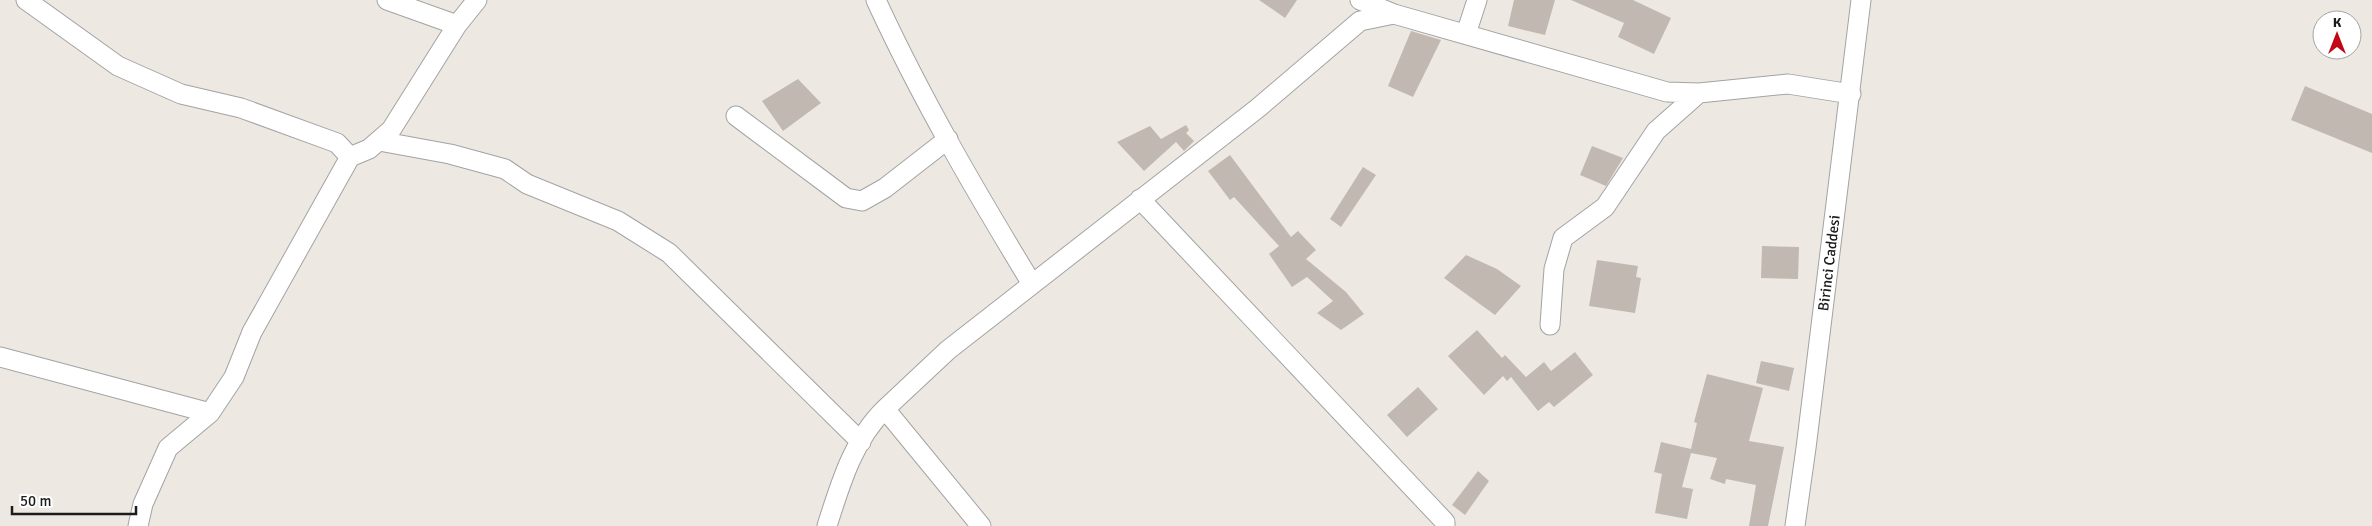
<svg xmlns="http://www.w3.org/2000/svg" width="2372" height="526" font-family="Signika,sans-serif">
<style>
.building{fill:#c2b8b2}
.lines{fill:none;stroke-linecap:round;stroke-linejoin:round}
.minor-casing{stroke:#a3a3a3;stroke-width:21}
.minor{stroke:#fff;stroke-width:19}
.labels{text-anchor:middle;stroke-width:4;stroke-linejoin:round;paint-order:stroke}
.street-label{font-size:15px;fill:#1c1c1c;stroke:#fff}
</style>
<rect width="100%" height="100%" fill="#ede9e2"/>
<path class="building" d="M1259,0h38l-12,18z
M1514,0h41l-10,35 -37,-9z
M1571,0h62l38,18 -17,36 -36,-17 6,-14z
M1411,31l30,9 -28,57 -25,-11z
M798,79l23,24 -38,28 -21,-30z
M2305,86l67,28v39l-81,-33z
M1186,125l3,5 -3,3 8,8 -10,10 -8,-9 -32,29 -27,-29 33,-16 11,13z
M1592,146l31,12 -17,28 -26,-11z
M1230,155l61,82 7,-6 18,19 -10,9 40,33 18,22 -23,16 -24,-17 16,-12 -26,-24 -15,10 -23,-33 10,-8 -45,-49 -4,3 -22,-29z
M1363,167l13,8 -35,52 -11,-8z
M1762,246l37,1 -1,32 -37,-1z
M1466,255l31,14 24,17 -26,29 -51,-37z
M1597,260l41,6 -2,11 5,1 -6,35 -46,-7z
M1477,330l25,28 3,-3 21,22 18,-15 7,9 24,-19 18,23 -39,32 -5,-5 -11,9 -27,-34 -4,4 -4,-5 -19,19 -36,-39z
M1761,361l33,7 -5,23 -33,-8z
M1707,374l56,14 -14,53 35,6 -16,79h-19l7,-41 -30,-6 -1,5 -15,-5 7,-21 -26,-5 -9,34 11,2 -6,30 -32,-6 7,-39 -8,-2 7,-30 30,7 6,-26 -3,-1z
M1418,387l20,22 -31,28 -20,-22z
M1478,471l11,10 -24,34 -13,-10z"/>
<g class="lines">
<defs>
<path id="minor" d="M26,0l92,66 63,28 60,14 96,35 13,14 -98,175 -18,45 -24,36 -42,35 -25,56 -5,22
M387,0l70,25
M876,0c45,98 100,192 156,284
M1360,0l34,14
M1466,34l11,-34
M736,116l110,82 16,3 23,-13 63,-49
M379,141l71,13 55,15 22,15 91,37 51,32 192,189
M350,157l19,-8 22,-19 66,-105 20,-25
M1140,199l305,323v4
M1550,325l4,-56 9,-31 42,-31 51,-76 43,-38
M0,357l210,56
M885,409l96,117
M827,526c13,-41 26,-86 58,-117l63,-59 310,-242 102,-87 34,-7 273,78 32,1 89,-9 63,10
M1795,526l11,-78 55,-448"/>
</defs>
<use href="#minor" class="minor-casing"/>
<use href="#minor" class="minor"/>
</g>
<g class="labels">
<g class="street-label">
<text transform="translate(1829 263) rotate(-83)" y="5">Birinci Caddesi</text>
</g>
</g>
<g transform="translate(2337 35)"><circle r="24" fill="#ffffff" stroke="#a4a4a4"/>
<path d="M0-4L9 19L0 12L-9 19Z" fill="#c20616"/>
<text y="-8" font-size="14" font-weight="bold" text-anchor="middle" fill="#1c1c1c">K</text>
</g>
<path d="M12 506v8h124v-8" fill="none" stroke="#1c1c1c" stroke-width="2.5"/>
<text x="20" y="506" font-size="15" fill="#1c1c1c" stroke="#ffffff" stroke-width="4" paint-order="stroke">50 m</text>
</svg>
